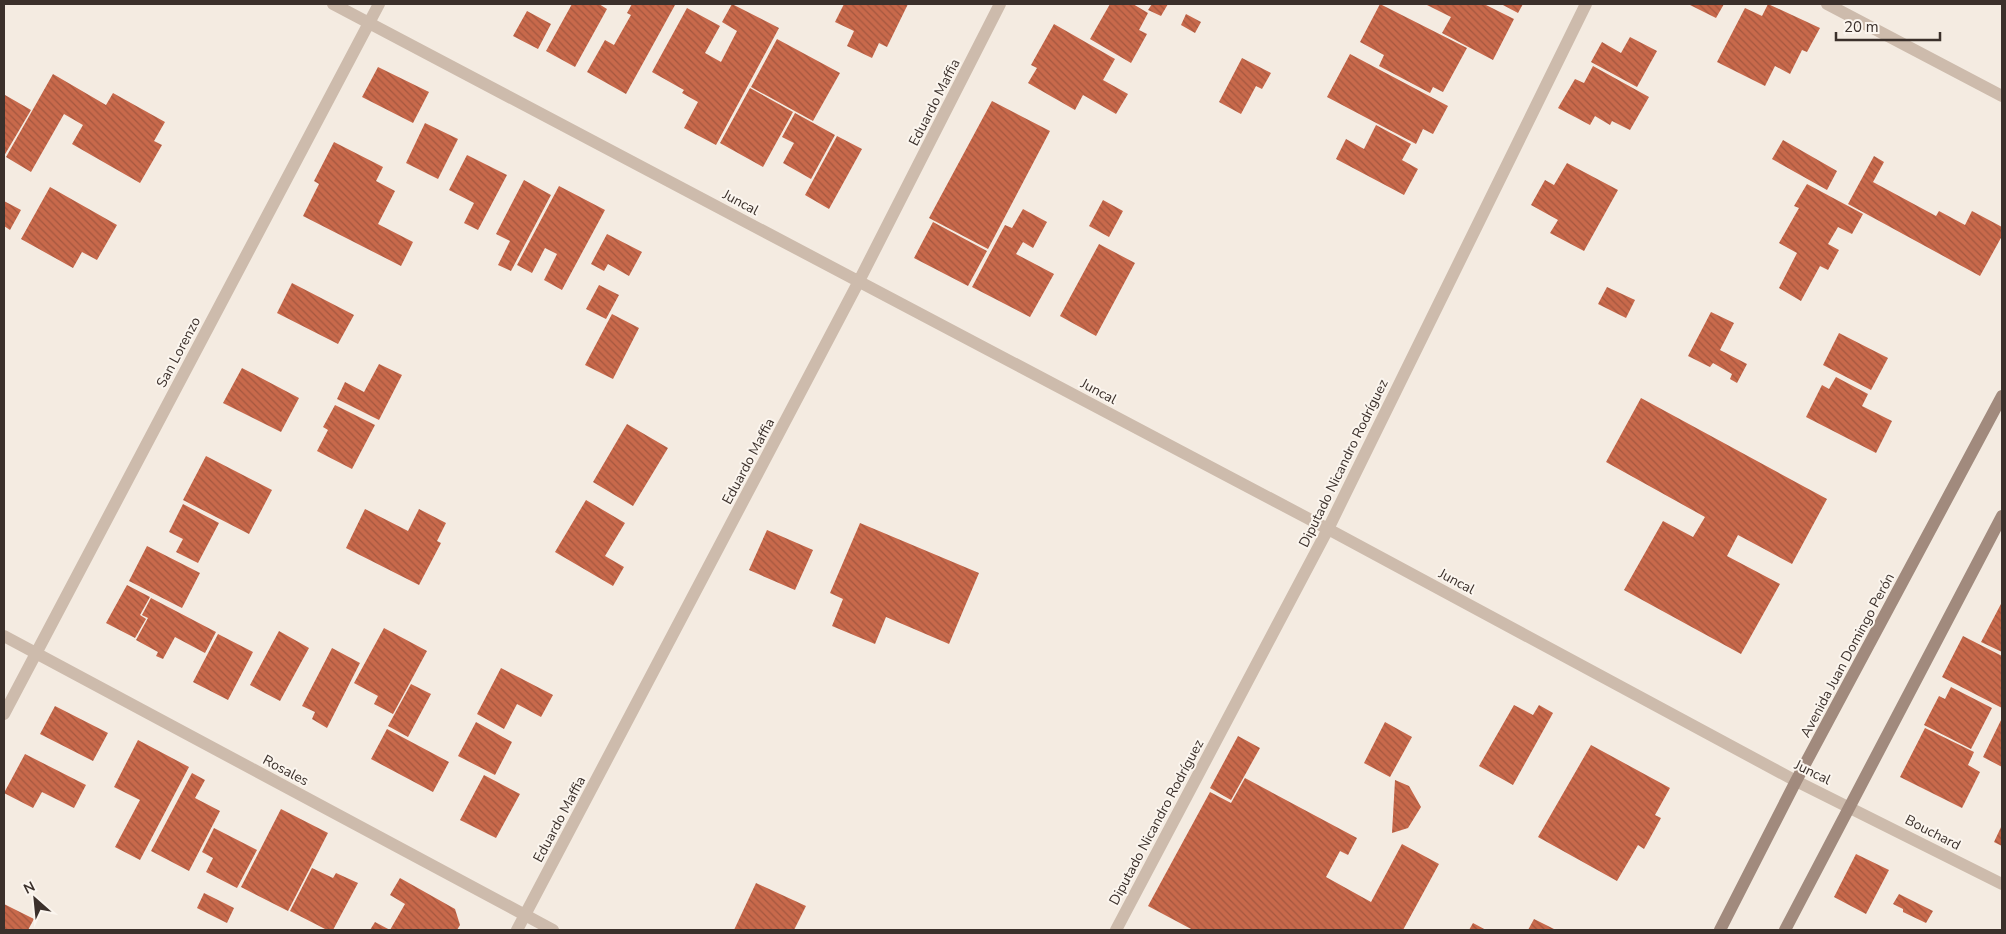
<svg xmlns="http://www.w3.org/2000/svg" width="2006" height="934" font-family="'Nunito Sans',sans-serif">
<style>
.building{fill:url(#building-back-hatch)}
.lines{fill:none;stroke-linecap:round;stroke-linejoin:round}
.street{stroke:#cdbbac;stroke-width:12}
.secondary{stroke:#a18a7d;stroke-width:12}
.labels{text-anchor:middle;stroke-width:4;stroke-linejoin:round;paint-order:stroke}
.street-label{font-size:14px;fill:#3b302b;stroke:#fbf5ee}
</style>
<defs>
<pattern id="building-back-hatch" width="6" height="6" patternUnits="userSpaceOnUse" patternTransform="scale(1.25)"><rect width="6" height="6" fill="#c8694b"/><path d="M-1 5l2 2M0 0l6 6M5-1l2 2" fill="none" stroke="#a4573f"/></pattern>
</defs>
<rect width="100%" height="100%" fill="#f4ebe1"/>
<path class="building" d="M572,4h27l8,5 -32,58 -29,-16z
M632,4h40l3,1 -49,89 -39,-22 18,-32 9,5 17,-30 -4,-2z
M732,4l47,24 -63,117 -32,-17 14,-26 -16,-9 2,-3 -32,-18 35,-64 33,18 -15,27 16,9 16,-31 -15,-9z
M844,4h64l-21,43 -8,-4 -7,15 -25,-12 7,-15 -19,-9z
M1110,4h23l15,9 -9,17 8,4 -16,29 -41,-24z
M1152,4h16l-7,12 -13,-6z
M1380,4l87,44 -24,44 -10,-5 -3,6 -51,-27 5,-11 -24,-13z
M1425,4h62l-1,1 28,14 -21,41 -51,-27 9,-16z
M1501,4h22l-5,9z
M1688,4h36l-8,14z
M1768,4l52,24 -13,24 -5,-2 -12,24 -15,-8 -10,20 -48,-24 28,-54 17,8z
M527,11l24,13 -13,25 -25,-13z
M1186,14l15,8 -6,11 -14,-8z
M1054,24l61,35 -12,21 25,14 -12,20 -33,-19 -8,15 -47,-27 9,-15 -6,-3z
M1630,37l27,14 -20,36 -46,-25 11,-20 19,11z
M777,39l63,34 -27,48 -62,-34z
M1350,54l98,52 -15,28 -10,-5 -7,15 -89,-47z
M1242,58l29,15 -9,16 -6,-3 -15,28 -22,-12z
M1593,66l56,31 -19,33 -18,-9 -2,4 -15,-9 -5,9 -32,-17 17,-29 9,4z
M378,67l51,25 -16,31 -51,-26z
M53,74l53,31 7,-12 52,29 -11,19 8,4 -22,38 -68,-39 11,-19 -19,-11 -33,58 -25,-15z
M750,88l43,24 -30,55 -43,-24z
M5,95l26,15 -27,46v-59z
M992,101l58,30 -62,118 -59,-31z
M795,113l40,22 -24,44 -28,-16 11,-20 -12,-6z
M425,123l33,16 -20,40 -32,-16z
M1376,125l35,19 -9,16 16,9 -14,26 -68,-36 10,-20 18,10z
M837,136l25,13 -33,60 -24,-14z
M1783,140l54,31 -10,19 -55,-31z
M334,142l49,25 -7,14 19,10 -17,33 35,18 -12,24 -98,-50 16,-32 -5,-3z
M467,155l40,20 -29,55 -14,-7 10,-20 -25,-13z
M1874,156l10,6 -11,20 63,34 3,-5 26,14 7,-14 30,16v9l-22,40 -132,-72z
M1567,163l51,27 -34,61 -34,-18 8,-13 -27,-15 14,-25 9,5z
M524,180l27,15 -40,76 -13,-6 12,-24 -14,-7z
M1807,184l56,30 -11,20 -14,-7 -10,17 11,6 -11,20 -8,-4 -19,35 -22,-13 18,-35 -18,-10 20,-35 -5,-2z
M559,186l46,24 -43,80 -18,-10 13,-26 -12,-6 -13,25 -15,-8z
M50,187l67,38 -20,35 -15,-8 -9,16 -52,-29z
M1103,200l20,11 -14,26 -20,-11z
M4,201l17,9 -11,20 -6,-4z
M1023,209l24,13 -14,26 -10,-6 -7,12 38,20 -24,43 -58,-30 33,-62 7,3z
M933,222l54,29 -19,35 -54,-28z
M607,234l35,18 -13,24 -21,-12 -4,7 -13,-7z
M1099,244l36,19 -39,73 -36,-20z
M292,283l62,32 -16,29 -61,-31z
M599,285l20,10 -13,24 -20,-10z
M1607,287l28,13 -9,18 -28,-14z
M1711,312l23,11 -14,27 27,14 -10,19 -7,-4 2,-5 -19,-11 -3,4 -22,-11z
M612,314l27,14 -26,51 -28,-14z
M1839,333l49,25 -17,32 -48,-25z
M379,364l23,11 -23,45 -42,-21 8,-17 19,10z
M242,368l57,30 -18,34 -58,-29z
M1836,377l32,17 -6,12 30,15 -16,32 -70,-36 16,-32 7,4z
M1641,398l186,101 -35,65 -54,-29 -11,21 53,28 -39,70 -117,-64 39,-69 30,16 12,-20 -99,-55z
M335,405l40,20 -23,44 -35,-18 11,-21 -5,-3z
M627,424l41,24 -35,58 -40,-24z
M206,456l66,34 -23,44 -66,-34z
M586,500l39,23 -20,33 19,11 -11,19 -58,-34z
M183,504l36,19 -21,40 -22,-11 7,-13 -14,-7z
M365,509l43,22 11,-22 27,14 -9,18 4,2 -22,42 -73,-37z
M860,523l119,50 -30,71 -63,-27 -11,27 -43,-18 11,-27 -13,-6z
M767,530l46,20 -18,40 -46,-20z
M147,546l53,27 -18,35 -53,-27z
M127,585l23,12 -10,18 6,4 -11,19 -29,-15z
M151,598l65,34 -11,21 -30,-16 -12,22 -7,-3 2,-4 -22,-12 12,-22 -6,-3z
M2002,602v50l-21,-10z
M384,628l43,23 -34,63 -19,-10 4,-8 -24,-13z
M279,631l30,17 -29,53 -30,-16z
M218,634l35,18 -25,48 -35,-18z
M1963,636l39,20v52l-60,-31z
M332,648l28,15 -33,65 -15,-9 3,-7 -13,-6z
M501,668l52,27 -12,22 -24,-13 -13,25 -27,-15z
M411,684l20,10 -23,43 -20,-11z
M1951,687l41,21 -21,41 -47,-24 15,-29 6,3z
M1514,705l19,10 6,-10 14,8 -40,72 -34,-19z
M55,706l53,27 -15,28 -53,-27z
M2002,718v49l-19,-10z
M476,722l36,20 -17,33 -37,-19z
M1385,722l27,15 -22,40 -26,-14z
M1925,728l49,24 -6,13 12,7 -18,36 -62,-31z
M387,729l62,33 -16,30 -62,-33z
M1238,736l22,12 -29,52 -21,-12z
M138,740l51,27 -49,93 -25,-13 25,-47 -26,-13z
M1591,745l79,43 -15,27 6,3 -17,31 -6,-4 -21,36 -79,-44z
M25,754l61,31 -12,23 -32,-16 -9,16 -29,-15z
M192,773l13,7 -10,18 25,13 -31,60 -38,-20z
M484,775l36,19 -24,44 -36,-18z
M1245,778l112,60 -9,17 -8,-4 -14,26 45,25 31,-58 37,20 -36,66h-210l-45,-24 62,-114 21,11z
M1395,780l14,6 12,21 -13,21 -16,5z
M281,809l47,24 -40,78 -47,-24z
M2002,825v21l-8,-4z
M214,828l43,22 -20,38 -31,-16 7,-14 -11,-6z
M1856,854l33,16 -23,44 -32,-17z
M312,868l21,10 3,-5 22,10 -25,47h-6l-37,-19z
M400,878l55,31 5,16 -3,5h-87l5,-8 15,8 15,-26 -15,-9z
M756,883l50,23 -12,24h-60z
M204,893l30,15 -7,15 -30,-15z
M1899,894l34,17 -7,12 -23,-11v-3l-10,-5z
M4,904l30,15 -6,11h-24z
M1534,919l22,11h-28z
M1473,923l13,7h-17z"/>
<g class="lines">
<path class="street" d="M333,4l995,525 468,252 206,103
M1827,4l175,92
M4,636l549,294
M4,714l375,-710
M517,930l342,-649 141,-277
M1116,930l212,-401 258,-525"/>
<path class="secondary" d="M1720,930l76,-149 206,-385
M1785,930l217,-414"/>
</g>
<g class="labels">
<g class="street-label">
<text transform="translate(934 102) rotate(-63)" y="5">Eduardo Maffia</text>
<text transform="translate(741 202) rotate(28)" y="5">Juncal</text>
<text transform="translate(178 352) rotate(-62)" y="5">San Lorenzo</text>
<text transform="translate(1099 391) rotate(28)" y="5">Juncal</text>
<text transform="translate(748 461) rotate(-62)" y="5">Eduardo Maffia</text>
<text transform="translate(1343 463) rotate(-64)" y="5">Diputado Nicandro Rodríguez</text>
<text transform="translate(1457 581) rotate(28)" y="5">Juncal</text>
<text transform="translate(1847 655) rotate(-62)" y="5">Avenida Juan Domingo Perón</text>
<text transform="translate(286 770) rotate(28)" y="5">Rosales</text>
<text transform="translate(1813 772) rotate(26)" y="5">Juncal</text>
<text transform="translate(559 819) rotate(-62)" y="5">Eduardo Maffia</text>
<text transform="translate(1156 822) rotate(-62)" y="5">Diputado Nicandro Rodríguez</text>
<text transform="translate(1933 832) rotate(27)" y="5">Bouchard</text>
</g>
</g>
<rect width="2006" height="934" fill="none" stroke="#3b302b" stroke-width="10"/>
<g transform="translate(35 899) rotate(333)" stroke="#fbf5ee" stroke-width="4" paint-order="stroke">
<path d="M0-4L9 19L0 12L-9 19Z" fill="#3b302b"/>
<text y="-8" font-size="14" font-weight="bold" text-anchor="middle" fill="#3b302b">N</text>
</g>
<path d="M1836 32v8h104v-8" fill="none" stroke="#3b302b" stroke-width="2.5"/>
<text x="1844" y="32" font-size="15" fill="#3b302b" stroke="#fbf5ee" stroke-width="4" paint-order="stroke">20 m</text>
</svg>
